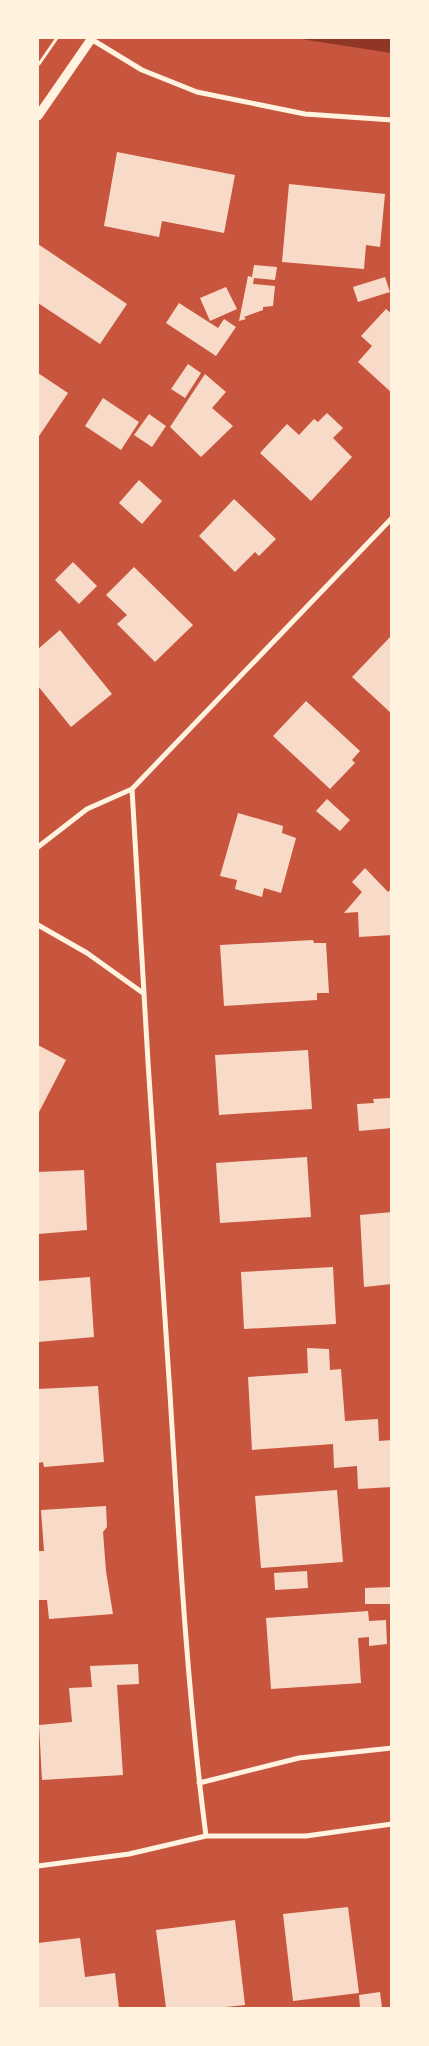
<svg xmlns="http://www.w3.org/2000/svg" width="429" height="2046" font-family="'Space Grotesk',sans-serif">
<style>
.water{fill:#8f3625}
.building{fill:#f7dbc8}
.lines{fill:none;stroke-linecap:round;stroke-linejoin:round}
.path{stroke:#fff3e0;stroke-width:3}
.minor{stroke:#fff3e0;stroke-width:5}
.tertiary{stroke:#fff3e0;stroke-width:9}
</style>
<rect width="100%" height="100%" fill="#c8553d"/>
<path class="water" d="M295,38h96v15z"/>
<path class="building" d="M117,152l118,23 -11,58 -62,-12 -3,16 -55,-11z
M289,184l96,10 -5,53 -14,-2 -2,24 -82,-7z
M38,244l89,60 -27,40 -62,-41z
M254,265l23,2 -2,13 -21,-2 -1,6 22,2 -2,20 -10,1v3l-19,7 2,2 -7,2 9,-45 4,1z
M385,277l5,15 -32,10 -5,-15z
M226,287l11,22 -27,12 -10,-23z
M179,303l39,25 6,-9 12,8 -20,29 -50,-33z
M386,309l6,5v79l-34,-31 14,-16 -11,-10z
M188,364l13,9 -16,25 -14,-9z
M38,373l30,20 -29,43 -1,-1z
M205,374l21,18 -14,16 21,18 -32,31 -31,-30z
M103,398l36,24 -18,28 -36,-24z
M327,413l16,15 -10,10 19,19 -41,44 -51,-48 27,-29 12,11 15,-16 4,3z
M149,414l17,12 -14,21 -18,-12z
M139,480l23,21 -20,23 -23,-21z
M234,499l42,40 -17,17 -4,-4 -20,20 -36,-36z
M73,562l24,24 -18,18 -24,-24z
M134,567l59,58 -38,37 -38,-38 10,-9 -21,-20z
M60,630l52,64 -41,33 -33,-41v-37z
M392,635v79l-40,-37z
M306,701l54,50 -8,9 3,3 -25,26 -57,-53z
M327,799l23,21 -10,11 -24,-20z
M238,813l45,13 -1,7 14,5 -15,55 -17,-5 -2,9 -27,-8 2,-9 -17,-4z
M365,868l23,24 4,-4v47l-33,2 -1,-25 -14,1 18,-21 -10,-10z
M313,940l1,3h12l3,50h-12v7l-93,6 -4,-61z
M38,1045l28,15 -28,54z
M308,1050l4,59 -93,6 -4,-60z
M391,1098l1,30 -33,3 -2,-27 17,-1 -1,-4z
M307,1157l4,60 -91,6 -4,-60z
M84,1170l3,60 -49,4v-62z
M392,1212v72l-28,3 -4,-72z
M333,1267l3,57 -92,5 -3,-57z
M90,1277l4,60 -56,5v-61z
M307,1348l22,1 1,21 11,-1 4,52 33,-2 1,22 13,-1v47l-34,2 -1,-23 -23,2 -1,-24 -81,6 -4,-73 60,-4z
M98,1386l6,76 -60,5 -1,-5 -5,1v-74z
M337,1490l6,72 -82,6 -6,-72z
M106,1506l1,21 -4,5 3,39 7,43 -64,5 -2,-19h-9v-49h6l-3,-41z
M307,1571l1,17 -33,2 -1,-17z
M392,1587v17h-27v-16z
M368,1611l1,10 17,-1 1,24 -18,2v-9l-11,1 3,45 -90,6 -5,-71z
M138,1664l1,20 -22,1 6,90 -81,5 -3,-55 33,-3 -3,-34 23,-1 -2,-21z
M348,1907l11,86 -66,8 -10,-87z
M235,1920l10,85 -30,3h-49l-10,-78z
M80,1938l5,39 30,-4 4,35h-81v-65z
M380,1992l2,16h-22l-1,-13z"/>
<g class="lines">
<path class="path" d="M39,64l18,-26"/>
<path class="minor" d="M91,39l51,31 55,22 108,22 87,6
M132,789c11,202 24,403 38,605 9,147 17,296 36,442
M38,847l49,-38 45,-20 260,-271
M38,925l49,28 56,40
M199,1783l100,-25 93,-10
M38,1866l91,-12 77,-18h100l86,-12"/>
<path class="tertiary" d="M38,116l54,-78"/>
</g>
<rect width="429" height="2046" fill="none" stroke="#fff3e0" stroke-width="78"/>
</svg>
